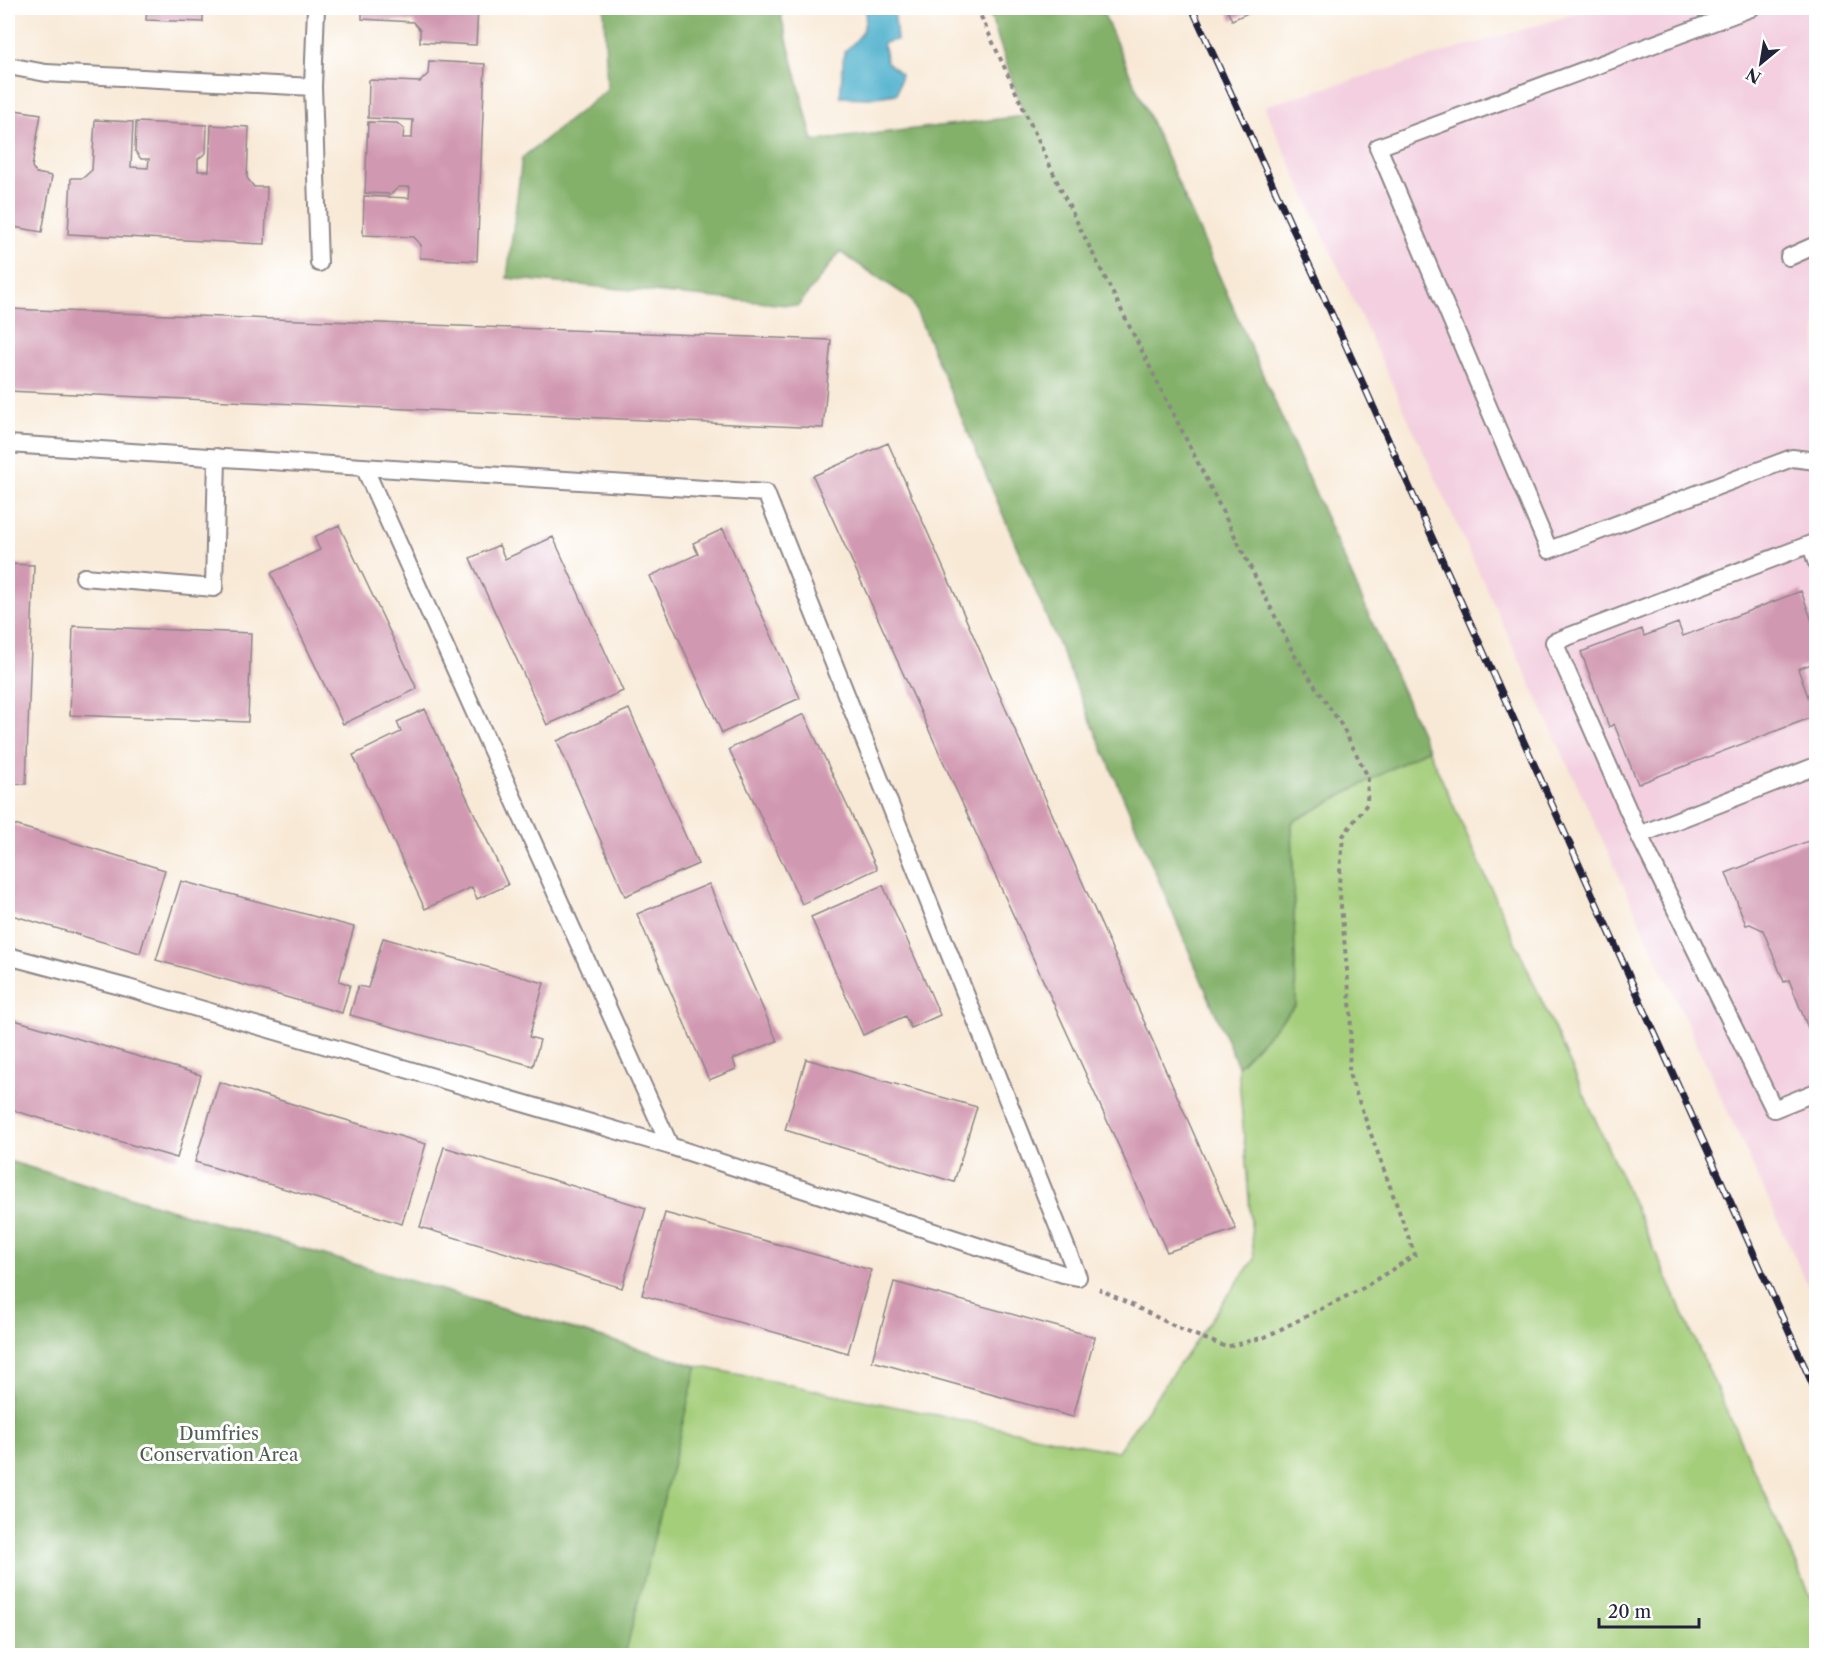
<svg xmlns="http://www.w3.org/2000/svg" width="1824" height="1663" font-family="'Libre Caslon Text',serif">
<style>
.built{fill:#f3cfdf}
.green{fill:#a4ce7a;stroke:#63785a;stroke-width:1.5}
.forest{fill:#83b16a;stroke:#526a52;stroke-width:1.5}
.water{fill:#4db0cc;stroke:#386984;stroke-width:1.5}
.building{fill:#d199b1}
.lines{fill:none;stroke-linecap:round;stroke-linejoin:round}
.lane-casing{stroke:#8d8688;stroke-width:20}
.path{stroke:#8d8688;stroke-width:4;stroke-dasharray:4.5 4.5;stroke-linecap:butt}
.lane{stroke:#fff;stroke-width:16}
.rail-casing{stroke:#22223b;stroke-width:7}
.rail{stroke:#fff;stroke-width:4.5;stroke-dasharray:14;stroke-linecap:butt}
.labels{text-anchor:middle;stroke-width:6;stroke-linejoin:round;paint-order:stroke}
.park-label{font-size:18px;fill:#505e51;stroke:#fff}
</style>
<rect width="100%" height="100%" fill="#fff"/>
<filter id="ink" filterUnits="userSpaceOnUse"><feTurbulence type="fractalNoise" baseFrequency=".0167" numOctaves="2"/><feDisplacementMap in="SourceGraphic" scale="12" xChannelSelector="R" yChannelSelector="G"/><feConvolveMatrix kernelMatrix="1 2 1 2 8 2 1 2 1" color-interpolation-filters="sRGB"/></filter>
<filter id="wash" filterUnits="userSpaceOnUse"><feTurbulence type="fractalNoise" baseFrequency=".008" numOctaves="4" result="noise"/><feDisplacementMap in="SourceGraphic" scale="24" xChannelSelector="R" yChannelSelector="G"/><feGaussianBlur stdDeviation="1.35" result="paint"/><feColorMatrix in="noise" values="0 0 0 0 0 0 0 0 0 0 0 0 0 0 0 0 0 1.4 0 .05"/><feComposite in="paint" operator="in"/></filter>
<g filter="url(#wash)">
<rect width="100%" height="100%" fill="#f8e9d6"/>
<path class="built" d="M1595,8h221v1295l-552,-1197z"/>
<path class="green" d="M1428,749l388,859v47h-1808v-494l689,205 420,86 137,-193 -16,-193 58,-61 -4,-183z"/>
<path class="forest" d="M604,8h175l34,133 211,-25 -36,-108h113l327,741 -136,73 4,183 -58,61 -327,-767 -71,-47 -42,54 -291,-28 15,-120 85,-68z
M8,1161l689,205 -72,289h-617z"/>
<path class="water" d="M866,8h28l3,32 -14,3 4,19 14,12 -4,20 -28,4 -29,-1 4,-45c17,-15 22,-21 22,-44z"/>
<g id="blocks">
<path class="building" d="M147,8h56v14l-57,-2z
M362,8h116l-2,37 -56,-3v-12l-7,-8 -51,-3z
M1226,8h28l1,2 -23,10z
M429,61l56,3 -8,197 -57,-3 1,-13 -7,-8 -51,-2 1,-39 45,2 1,-11h-11l-8,7 -26,-1 3,-71 29,1 7,6 -1,9h9l1,-18 -45,-2 1,-38 51,2 8,-8z
M8,109l33,5 -9,53 4,6 16,3 -10,56 -34,-6z
M95,120l38,2 -2,45 17,1 1,-9h-8l-6,-8 1,-29 71,3 -1,28 -8,6v12h11l2,-46 38,2 -2,51 7,9h13l-2,57 -197,-10 3,-56h12l9,-8z
M8,309l823,31 -8,88 -815,-37z
M888,443l348,786 -69,23 -354,-776z
M339,525l78,164 -74,35 -72,-151 49,-23 -6,-13z
M723,529l77,169 -78,35 -72,-157 48,-22 -5,-11z
M553,537l70,154 -76,34 -77,-167 29,-13 6,14z
M8,564l26,1 -8,219 -18,-1z
M1801,591l15,41v25l-2,6 -16,6 17,47 -177,68 -24,-60 -5,3 -28,-75 61,-23 2,7 34,-13 5,13z
M73,626l178,7 -3,89 -178,-7z
M425,709l83,176 -31,14 -5,-12 -47,22 -72,-154 48,-23 -4,-10z
M629,709l69,155 -73,32 -68,-155z
M804,714l73,155 -75,35 -73,-155z
M8,823l157,47 -25,83 -132,-39z
M1816,838v187l-8,3 -19,-48 -5,2 -21,-52 -13,-6 -4,1 -20,-52z
M181,881l173,46 -15,54 11,4 -8,28 -186,-53z
M709,884l68,157 -44,18 3,10 -27,11 -72,-166z
M883,885l57,130 -29,13 -6,-12 -42,19 -52,-118z
M383,938l161,45 -15,54 11,3 -7,26 -183,-51 8,-29 10,2z
M8,1018l193,57 -24,83 -169,-49z
M806,1059l171,48 -23,75 -169,-52z
M219,1082l207,62 -24,80 -207,-62z
M444,1147l202,61 -24,80 -202,-61z
M665,1213l206,57 -23,83 -206,-58z
M894,1282l201,55 -22,80 -201,-56z"/>
</g>
</g>
<g filter="url(#ink)">
<use href="#blocks" fill-opacity="0" stroke="#8d8688" stroke-width="1.5"/>
<g class="lines">
<defs>
<path id="lane" d="M316,8l-3,79 6,176
M1751,8l-373,139 171,403 243,-92 24,3
M8,66l38,7 267,14
M1789,257l27,-12
M8,444l758,49 312,784 -15,-3 -393,-128 -542,-158 -120,-32
M364,467l306,679
M1816,542l-262,100 85,193 135,274 42,-17
M1811,544l5,17
M84,577l130,11 3,-131
M1639,835l177,-69"/>
</defs>
<use href="#lane" class="lane-casing"/>
<path class="path" d="M977,8l86,186 232,462 47,70 26,51 -1,27 -24,32 -4,48 12,129 -2,61 66,181 -52,33 -98,49 -39,10 -41,-16 -86,-42"/>
<use href="#lane" class="lane"/>
<defs>
<path id="rail" d="M1192,8l137,300 487,1084"/>
</defs>
<use href="#rail" class="rail-casing"/>
<use href="#rail" class="rail"/>
</g>
</g>
<g class="labels">
<g class="park-label">
<text x="219" y="1440">Dumfries<tspan x="219" dy="21">Conservation Area</tspan></text>
</g>
</g>
<rect width="1824" height="1663" fill="none" stroke="#fff" stroke-width="30"/>
<g transform="translate(1761 63) rotate(210)" stroke="#ffffff" stroke-width="4.5" paint-order="stroke">
<path d="M0-4.5L10 22L0 15L-10 22Z" fill="#22223b"/>
<text y="-9" font-size="16" font-weight="bold" text-anchor="middle" fill="#22223b">N</text>
</g>
<path d="M1599 1618v9h100v-9" fill="none" stroke="#22223b" stroke-width="3"/>
<text x="1608" y="1618" font-size="18" fill="#22223b" stroke="#ffffff" stroke-width="4.5" paint-order="stroke">20 m</text>
</svg>
